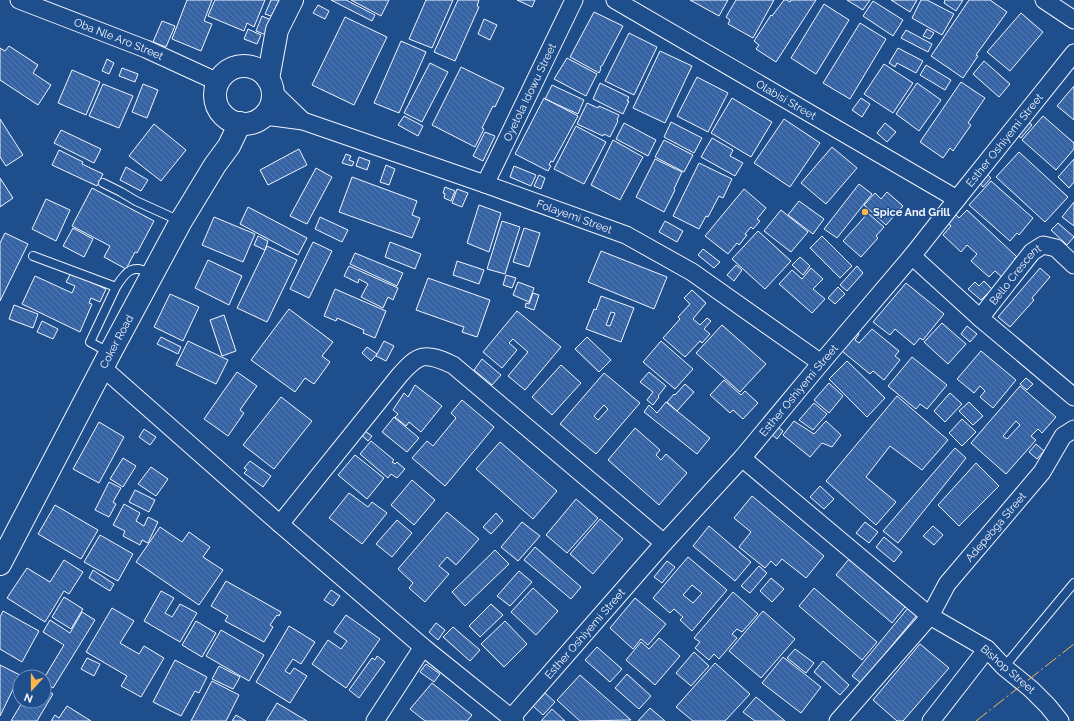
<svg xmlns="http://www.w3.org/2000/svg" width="1074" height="721" font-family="Raleway,sans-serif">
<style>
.building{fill:url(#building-back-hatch);stroke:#f2f6ff;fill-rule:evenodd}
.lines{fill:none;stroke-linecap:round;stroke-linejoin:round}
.lane-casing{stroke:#f2f6ff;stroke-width:10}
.street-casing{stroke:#f2f6ff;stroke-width:19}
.secondary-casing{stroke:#f2f6ff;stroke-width:24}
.lane{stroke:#1f4e8c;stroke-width:8}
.street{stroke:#1f4e8c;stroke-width:17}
.secondary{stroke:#1f4e8c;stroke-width:22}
.power{stroke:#ffb74d;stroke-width:1;stroke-dasharray:14 3 2 3;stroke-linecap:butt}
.poi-dot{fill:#ffb74d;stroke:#1f4e8c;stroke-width:1.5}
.labels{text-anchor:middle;stroke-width:3;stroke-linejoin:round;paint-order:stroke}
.street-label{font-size:11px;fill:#f2f6ff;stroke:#1f4e8c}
.poi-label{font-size:11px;font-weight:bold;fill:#f2f6ff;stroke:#1f4e8c;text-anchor:start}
</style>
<defs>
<pattern id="building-back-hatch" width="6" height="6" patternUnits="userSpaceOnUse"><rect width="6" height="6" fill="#3563a3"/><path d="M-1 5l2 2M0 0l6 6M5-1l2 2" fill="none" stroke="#537ab1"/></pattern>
</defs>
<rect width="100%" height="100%" fill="#1f4e8c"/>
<path class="building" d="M187,0h25l-8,21 8,3 -11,27 -29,-12z
M215,0h50l-11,27 -7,-4 -3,8 -36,-15z
M271,0h9l-6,17 -9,-3z
M331,0h15l29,15 -3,6z
M351,0h38l-8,16z
M426,0h27l-21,48 -23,-9z
M458,0h21l-2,6 2,1 -24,54 -21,-9z
M517,0h18l-3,7z
M690,0h38l-9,16z
M736,0h38l-21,38 -25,-14 2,-4 -4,-3z
M784,0h3l3,2 1,-2h25l-40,62 -20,-13 3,-4 -5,-4 17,-26 1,1z
M847,0h23l-7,10z
M891,0h26l-7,12z
M921,0h6l27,14 -12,21 -30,-17z
M945,0h18l-7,11 -12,-8z
M969,0h21l17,12 -31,43 2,1 -15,22 -32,-22z
M873,1l30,19 -10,16 -30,-20z
M824,4l25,16 -33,54 -25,-16z
M318,5l11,6 -4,8 -12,-6z
M594,12l29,14 -21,40h-1l-1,2 1,1 -2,4 -29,-16z
M1021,13l22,19 -33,39 -23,-19z
M262,16l9,4 -5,15 -10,-4z
M345,17l42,20 -33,68 -42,-20z
M484,19l13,6 -7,15 -12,-6z
M162,21l13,5 -9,21 -13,-5z
M860,23l26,16 -36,60 -27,-16z
M248,29l13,6 -4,9 -13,-5z
M927,29l7,4 -4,6 -7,-3z
M906,30l26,14 -4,8 -27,-14z
M629,33l28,14 -23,48 -29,-14z
M401,41l25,11 -27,61 -25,-10z
M9,46l29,19 -5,8 18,12 -13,20 -38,-25v-32l5,3z
M898,48l25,13 -7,12 -19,-10 -2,4 -6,-4z
M660,51l32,15 -27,57 -32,-15z
M567,58l30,16 -11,22 -32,-17z
M107,59l7,4 -5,11 -7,-3z
M984,61l26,23 -11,13 -26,-23z
M430,63l18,9 -26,50 -18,-9z
M884,64l29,19 -20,30 -29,-19z
M926,65l25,15 -6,10 -25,-15z
M461,67l43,21 -9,19 -2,-1 -11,22 2,1 -9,18 -43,-22z
M122,68l16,6 -3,8 -16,-6z
M72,70l28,12 -14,33 -28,-12z
M697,77l31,16 -20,39 -31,-16z
M961,82l24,16 -17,25 3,2 -18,26 -3,-3 -7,10 -23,-16z
M600,83l29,14 -2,4h2l-6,13 -30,-15z
M917,83l24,17 -22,31 -23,-17z
M103,84l30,12 -14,32 -30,-12z
M143,84l15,6 -11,28 -15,-6z
M552,85l32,15 -6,14 -33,-15z
M1074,86v34l-17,-14z
M544,98l34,18 -25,46 -2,-1 -2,4 2,1 -3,5 -33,-17z
M732,98l40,24 -21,35 -40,-24z
M861,98l9,6 -8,13 -10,-7z
M587,103l11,5 1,-2 20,9 -2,5 1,1 -8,16 -6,-3 -1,2 -26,-12z
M404,116l19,10 -5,10 -20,-11z
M1043,116l31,27v6l-18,21 -34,-30z
M0,119l23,36 -17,11 -6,-9z
M784,119l36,24 -30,44 -36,-24z
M1025,119l7,6 -11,13 -8,-7z
M671,122l31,16 -8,15 -30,-16z
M624,123l32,17 -8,16 -32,-17z
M885,123l11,9 -9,10 -10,-9z
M154,124l32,26 -25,31 -32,-25z
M576,126l30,16 -22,42 -30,-15z
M61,130l40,19 -7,14 -40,-20z
M485,132l10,4 -12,25 -10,-5z
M712,138l21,12 -3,6 13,7 -8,13 -34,-19z
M613,140l30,17 -23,43 -29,-15z
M664,140l29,15 -9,17 -29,-15z
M832,147l25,21 -31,36 -25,-21z
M299,149l8,16 -39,20 -8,-15z
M59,150l24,12 -1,2 21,10 -6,12 -45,-21z
M1019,152l49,45 -23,25 -49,-45z
M346,154l5,2 -2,4 5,2 -2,4 -10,-3z
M359,157l11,4 -3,9 -11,-4z
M655,159l27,13 -8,17 1,1 -11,22 -28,-15z
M1074,159v23l-5,6 -11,-11z
M699,163l33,16 -9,19 -4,-2 -11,21 -2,-1 -7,13 -26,-13z
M386,165l9,4 -6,16 -9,-3z
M514,166l22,9 -5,11 -21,-9z
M126,167l22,13 -7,11 -21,-11z
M316,168l16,9 -25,47 -17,-8z
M985,172l6,6 -8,9 -6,-7z
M539,175l6,3 -4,11 -7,-3z
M352,177l65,24 -5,14 8,3 -8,20 -73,-26z
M0,178l13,20 -13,9z
M991,181l42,37 -14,17 -2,-2 -7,8 -41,-36z
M859,184l13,10 -35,44 -13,-9z
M445,187l10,4 -4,10 -7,-3 1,-4 -2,-1z
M92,188l62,33 -17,32 -2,-1 -9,17 -22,-12 6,-11 -38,-20z
M457,189l11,4 -6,14 -10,-4z
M744,189l22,19 -9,11 3,2 -7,8 -2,-2 -6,7 2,1 -8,10 -2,-2 -9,11 -23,-18z
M887,192l16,14 -17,19 -22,-20 11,-12 6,6z
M46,199l24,11 -14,31 -24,-12z
M799,201l25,18 -11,15 -25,-19z
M1074,202v24l-12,-9z
M479,205l22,8 -12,39 -22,-9z
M248,207l59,31 -9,17 -58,-31z
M781,210l27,22 -17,20 -27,-21z
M967,210l50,47 -3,2 4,4 -14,16 -9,-8 -6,6 -18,-16 6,-7 -10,-9 -6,7 -18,-17 8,-9 -7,-6 8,-9 7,7z
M868,213l16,14 -8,9 2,2 -17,19 -18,-16z
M214,217l41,17 -12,28 -41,-17z
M320,217l28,13 -6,12 -27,-13z
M502,221l18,6 -15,47 -18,-5z
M665,221l18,10 -6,11 -18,-10z
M1058,223l16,14 -7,8 -16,-15z
M73,228l20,11 -9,18 -21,-11z
M524,228l16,5 -11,34 -16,-5z
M758,231l33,30 -26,28 -33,-30z
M5,233l23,11 -28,57v-58z
M258,236l10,5 -3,9 -11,-5z
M822,236l30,30 -12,12 -30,-30z
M313,242l19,9 -23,47 -19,-9z
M390,242l31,12 -6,15 -30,-12z
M267,246l30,14 -30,62 -30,-14z
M703,249l17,13 -6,6 -16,-13z
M601,251l66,26 -13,32 -66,-27z
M355,253l48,20 -6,13 -47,-22z
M800,257l10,9 -7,9 -11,-10z
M208,260l34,16 -13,29 -34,-17z
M457,261l27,9 -5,14 -26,-9z
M736,265l6,5 -8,11 -7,-6z
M349,266l49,22 -5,12 -5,-3 -5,11 -22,-11 7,-13 -9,-5 -1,4 -14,-7z
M857,266l6,7 -16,18 -7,-6z
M811,268l12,11 -10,10 12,10 -13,14 -33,-29 13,-14 10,9z
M1040,268l10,9 -18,21 2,2 -24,27 -12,-10z
M71,273l35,16 -6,13 -9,-4 -2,5 3,1 -12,28 -58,-28 13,-28 37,17 3,-7 -9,-4z
M506,275l10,3 -4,10 -9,-3z
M428,278l62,22 -13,37 -15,-5 2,-5 -48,-17z
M984,281l8,8 -11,11 -13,-11 7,-7 4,4z
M518,282l16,6 -5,14 -16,-7z
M906,283l38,31 -21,26 -3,-2 -6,7 -19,-16 -5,6 -17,-13z
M838,287l7,7 -10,10 -7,-6z
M335,289l51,22 -11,27 -12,-5 1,-3 -27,-12 -1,3 -12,-5z
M692,290l14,13 -13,16 7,6 7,-7 4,3 -7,8 6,5 -8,9 -2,-2 -15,16 -22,-19 17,-19 -2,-2 12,-13 -6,-6z
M533,293l6,2 -5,15 -9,-3 1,-4 3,1z
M170,294l29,13 -16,34 -29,-14z
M601,296l33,12 -13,34 -35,-13 8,-20 2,1zM611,312l4,1 -5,13 -4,-1z
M14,305l24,9 -5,14 -24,-9z
M289,309l44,33 -11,14 8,6 -16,22 -9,-6 -10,14 -44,-32z
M517,311l44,36 -36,43 -17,-14 20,-24 -15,-13 -4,4 8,7 -15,18 -19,-16z
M224,315l12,36 -14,5 -12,-36z
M42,321l16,8 -5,10 -16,-7z
M942,323l24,21 -18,20 -24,-22z
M722,325l44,39 -26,28 -44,-39z
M967,326l10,8 -7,8 -9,-8z
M852,329l7,5 -4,6 4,3 13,-14 27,22 -4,5 5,4 -16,20 -11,-9 -3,3 -33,-27z
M161,337l20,10 -3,7 -21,-10z
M587,337l24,23 -12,12 -24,-23z
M188,341l40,19 -12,24 -40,-19z
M384,341l10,5 -8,15 -10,-5z
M661,341l32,28 -18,20 -32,-27z
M367,347l10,7 -6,7 -9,-8z
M981,351l35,29 -23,28 -13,-11 5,-6 -5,-5 -6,7 -17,-14z
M912,357l35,28 -20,24 -7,-5 -4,5 -28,-23z
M482,359l19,16 -9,10 -18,-15z
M847,361l38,37 -18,19 -38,-38z
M561,365l20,18 -29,32 -20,-18z
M237,372l20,14 -17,24 4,3 -16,23 -24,-17z
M649,372l17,14 -8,10 1,1 -6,8 -6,-5 6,-8 -13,-10z
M604,373l36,30 -44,51 -36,-30zM604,405l4,4 -10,11 -4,-4z
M1026,378l7,6 -6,6 -7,-6z
M724,380l17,15 4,-4 13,12 -15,16 -10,-9 -3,3 -20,-18z
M829,383l14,13 -14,17 -15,-13z
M685,384l9,8 -17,19 -10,-9 7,-8 1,1z
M415,385l27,21 -21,26 -12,-10 -3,4 -11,-9 3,-3 -5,-4 11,-17 4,4z
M1020,386l36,31 -14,16 -4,-4 -7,7 5,4 -30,34 -35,-31zM1016,421l4,4 -13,14 -4,-3z
M950,393l12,11 -17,18 -11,-11z
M897,396l51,44 -26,30 -32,-24 -24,31 30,25 -20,23 -50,-44z
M281,397l31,24 -38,48 -31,-24z
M462,400l32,27 -49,59 -33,-28 15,-17 6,5 23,-28 -5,-5z
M666,402l44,36 -13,16 -53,-42 5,-7 8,8z
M969,402l14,14 -10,9 -14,-14z
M814,403l13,11 -14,16 -14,-10z
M394,417l25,21 -12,14 -25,-20z
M962,419l14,13 -14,14 -13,-13z
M794,421l20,13 12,-13 15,14 -9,12 -10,-4 -12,14 -27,-22z
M99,422l25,15 -25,46 -26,-14z
M774,424l9,7 -6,8 -9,-8z
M635,428l25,22 -4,5 5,5 5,-6 21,19 -28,32 -51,-45z
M144,429l12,8 -6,8 -11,-8z
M362,429l10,7 -4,5 -9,-8z
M371,441l23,19 -2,2 3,2 2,-2 8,7 -8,9 -6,-4 -3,4 -28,-24z
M500,442l57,49 -24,28 -57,-50z
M1036,444l8,7 -7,8 -8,-7z
M955,448l11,10 -68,85 -15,-12z
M355,455l29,23 -17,21 -29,-24z
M123,458l13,8 -13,21 -13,-8z
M250,461l21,15 -8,11 -19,-14 3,-3 -3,-2z
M976,463l23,23 -40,40 -21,-21z
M151,467l17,12 -12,17 -18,-12z
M412,480l23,20 -21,25 -23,-20z
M109,482l12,6 -8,14 3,2 -7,13 -14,-7z
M820,486l14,13 -10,10 -14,-12z
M135,490l20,10 -6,12 -20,-10z
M349,493l19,14 4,-5 15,11 -25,31 -33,-26z
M752,496l72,60 -18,22 -24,-19 -6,7 -5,-5 -6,7 -26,-21 12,-15 -17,-14z
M576,499l22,19 -31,35 -21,-18z
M124,504l16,9 -4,8 8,5 4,-9 10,5 -10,21 -6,-3 -2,5 -17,-9 2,-5 -12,-6z
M55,505l43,25 -17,29 -43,-25z
M447,512l32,27 -23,26 -9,-8 -8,9 10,8 -24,28 -16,-14 4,-5 -15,-14z
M496,513l7,8 -12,13 -8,-7z
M600,519l23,20 -30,35 -23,-20z
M397,520l15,13 -20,24 -16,-13z
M522,522l18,14 -22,25 -17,-14z
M865,522l13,10 -9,11 -13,-10z
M709,526l42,36 -16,19 -42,-35z
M933,526l10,9 -9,10 -11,-9z
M160,527l22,15 7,-10 21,15 -7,10 20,13 -24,35 -63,-43z
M100,535l33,19 -15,27 -34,-19z
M884,537l18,15 -8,10 -18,-15z
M535,547l46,40 -10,12 -47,-39z
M495,550l14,14 -44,42 -13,-14z
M688,557l39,33 -35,41 -12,-11 3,-3 -9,-8 -4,4 -17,-15zM692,585l10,8 -9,10 -10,-8z
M849,559l56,48 -13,16 -56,-48z
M64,560l19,12 -14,22 -5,-3 -19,31 -38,-24 20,-30 23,14z
M667,561l8,6 -13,16 -8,-6z
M759,566l8,7 -17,20 -9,-7z
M93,570l21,14 -4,7 -21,-13z
M519,571l13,11 -22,24 -13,-10z
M771,578l13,11 -12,13 -12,-11z
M226,581l55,31 -2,4 -2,-1 -7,10 3,2 -9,15 -39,-21 3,-5 -17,-10z
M533,588l25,23 -22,24 -25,-23z
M814,588l63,54 -15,18 -63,-54z
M331,590l9,6 -7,10 -9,-6z
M161,591l13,7 -9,15 7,4 8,-13 17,9 -17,29 -36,-21z
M733,592l25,22 -16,18 -5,-3 -5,5 5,4 -18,21 -5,-5 -5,6 -14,-12 5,-6 -6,-4z
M64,597l19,12 -12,20 -19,-12z
M635,598l31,26 -18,21 -7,-6 -8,10 -23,-21z
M491,604l12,11 -23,22 -11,-11z
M112,608l22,13 -14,22 19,11 5,-8 20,12 -23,39 -20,-11 6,-10 -41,-24z
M908,608l9,7 -56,68 -9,-7z
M3,611l36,20 -17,31 -22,-13v-32z
M763,611l32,28 -34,39 -32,-27z
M82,612l13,8 -42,68 -9,-6v-4l20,-33 -21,-13 7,-12 20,13z
M346,615l34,24 -34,49 -34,-24 16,-24 13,9 6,-8 -13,-9z
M196,621l20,12 -14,24 -20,-12z
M505,621l22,23 -23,23 -23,-23z
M436,623l9,7 -7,10 -9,-8z
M289,626l26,16 -14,22 -8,-5 -8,12 5,3 4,-6 13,8 -17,27 -34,-21z
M453,627l27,23 -10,11 -27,-24z
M221,630l43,25 -15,26 -43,-25z
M659,638l21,18 -25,29 -29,-25 15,-18 8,7z
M920,644l29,24 -46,53h-6l-24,-21z
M597,647l25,22 -12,13 -25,-22z
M795,649l19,14 -8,10 -19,-15z
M694,652l15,14 -18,20 -15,-13z
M377,656l8,6 -26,36 -10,-8 23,-32 3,2z
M783,657l38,30 -20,26 -39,-30z
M87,658l13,6 -6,12 -13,-7z
M175,660l32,17 -8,16 -4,-2 -14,25 -28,-14z
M823,661l26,24 -9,10 -26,-23z
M715,663l35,31 -25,27h-32l-17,-14z
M426,664l14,10 -6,8 -14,-10z
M0,665l20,10 -20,41z
M219,666l21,11 -7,12 -21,-10z
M627,674l24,22 -12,13 -24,-21z
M580,675l51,45 -51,1 -23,-21z
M212,681l27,14 -13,26h-35z
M432,683l40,32 -5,6h-42l-15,-12z
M44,689l9,5 -16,27h-26l12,-20h21z
M545,693l10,9 -12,13 -10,-9z
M756,697l29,24h-30l-12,-9z
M277,703l30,18h-41z
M67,706l24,15h-40l4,-6 4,3z
M650,708l15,13h-27z
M552,709l13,12h-24z
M236,715l10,6h-14z"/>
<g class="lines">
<defs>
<path id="lane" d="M103,183l18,9 15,9 44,20
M33,256l83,31c10,-16 17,-24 35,-13
M110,353l-20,-11 26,-55
M1004,667l70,-84"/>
<g id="street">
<path id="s1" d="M19,0l127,49 72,33"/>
<path id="s2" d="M615,0l342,199"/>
<path d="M1044,0l30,20"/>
<path d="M273,92l30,29"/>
<path id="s3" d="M261,117h12l30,4 182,63 141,51 66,37 129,91"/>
<path id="s4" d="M485,184l9,-18 80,-166"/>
<path d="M912,256l68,62 94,79"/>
<path id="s5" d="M980,318l52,-66 11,-7 13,3 18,17"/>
<path d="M102,367l178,157 143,123 92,74"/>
<path d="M742,458l188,158 -92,105"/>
<path d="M280,524l119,-148c20,-23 26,-24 54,-11l211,178"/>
<path id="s6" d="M511,718l153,-175 78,-85 79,-95 91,-107 45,-57 117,-146"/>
<path d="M375,721l48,-74"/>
<path d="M931,721l56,-72"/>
<path id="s7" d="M1060,721l-12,-15 -17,-17 -27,-22 -17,-18 -57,-33 17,-32 95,-112 21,-36 11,-7"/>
</g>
<g id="secondary">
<circle cx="244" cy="95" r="29"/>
<path d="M268,79l9,-49 15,-30"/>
<path id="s8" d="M0,564l110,-211 71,-132 34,-56 14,-19 11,-23"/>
</g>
</defs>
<use href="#lane" class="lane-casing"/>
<use href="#street" class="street-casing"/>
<use href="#secondary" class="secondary-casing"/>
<use href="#lane" class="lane"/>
<use href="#street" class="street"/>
<use href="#secondary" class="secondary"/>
<path class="power" d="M976,721l98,-77"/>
</g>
<circle class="poi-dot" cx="865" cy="212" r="4"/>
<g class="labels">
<g class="street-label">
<text dy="4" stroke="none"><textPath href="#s1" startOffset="107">Oba Nle Aro Street</textPath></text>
<text dy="4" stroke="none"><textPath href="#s4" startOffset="102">Oyetola Idowu Street</textPath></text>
<text dy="4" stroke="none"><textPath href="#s2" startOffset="198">Olabisi Street</textPath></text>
<text dy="4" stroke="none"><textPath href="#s6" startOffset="760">Esther Oshiyemi Street</textPath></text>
<text dy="4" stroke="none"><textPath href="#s3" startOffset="330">Folayemi Street</textPath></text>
<text dy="4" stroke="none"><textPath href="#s5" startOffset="56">Bello Crescent</textPath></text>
<text dy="4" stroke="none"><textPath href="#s8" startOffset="251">Coker Road</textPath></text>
<text dy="4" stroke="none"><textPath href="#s6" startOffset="436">Esther Oshiyemi Street</textPath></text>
<text dy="4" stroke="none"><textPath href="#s7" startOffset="280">Adepebga Street</textPath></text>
<text dy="4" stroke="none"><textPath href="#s6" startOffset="112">Esther Oshiyemi Street</textPath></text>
<text transform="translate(1008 669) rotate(41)" y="4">Bishop Street</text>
</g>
<g class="poi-label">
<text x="873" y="216">Spice And Grill</text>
</g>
</g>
<g transform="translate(32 689) rotate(201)"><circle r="19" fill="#1f4e8c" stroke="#7391ba"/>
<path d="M0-3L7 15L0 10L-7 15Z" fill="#ffb74d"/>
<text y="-6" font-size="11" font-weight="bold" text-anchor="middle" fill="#f2f6ff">N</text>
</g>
</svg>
